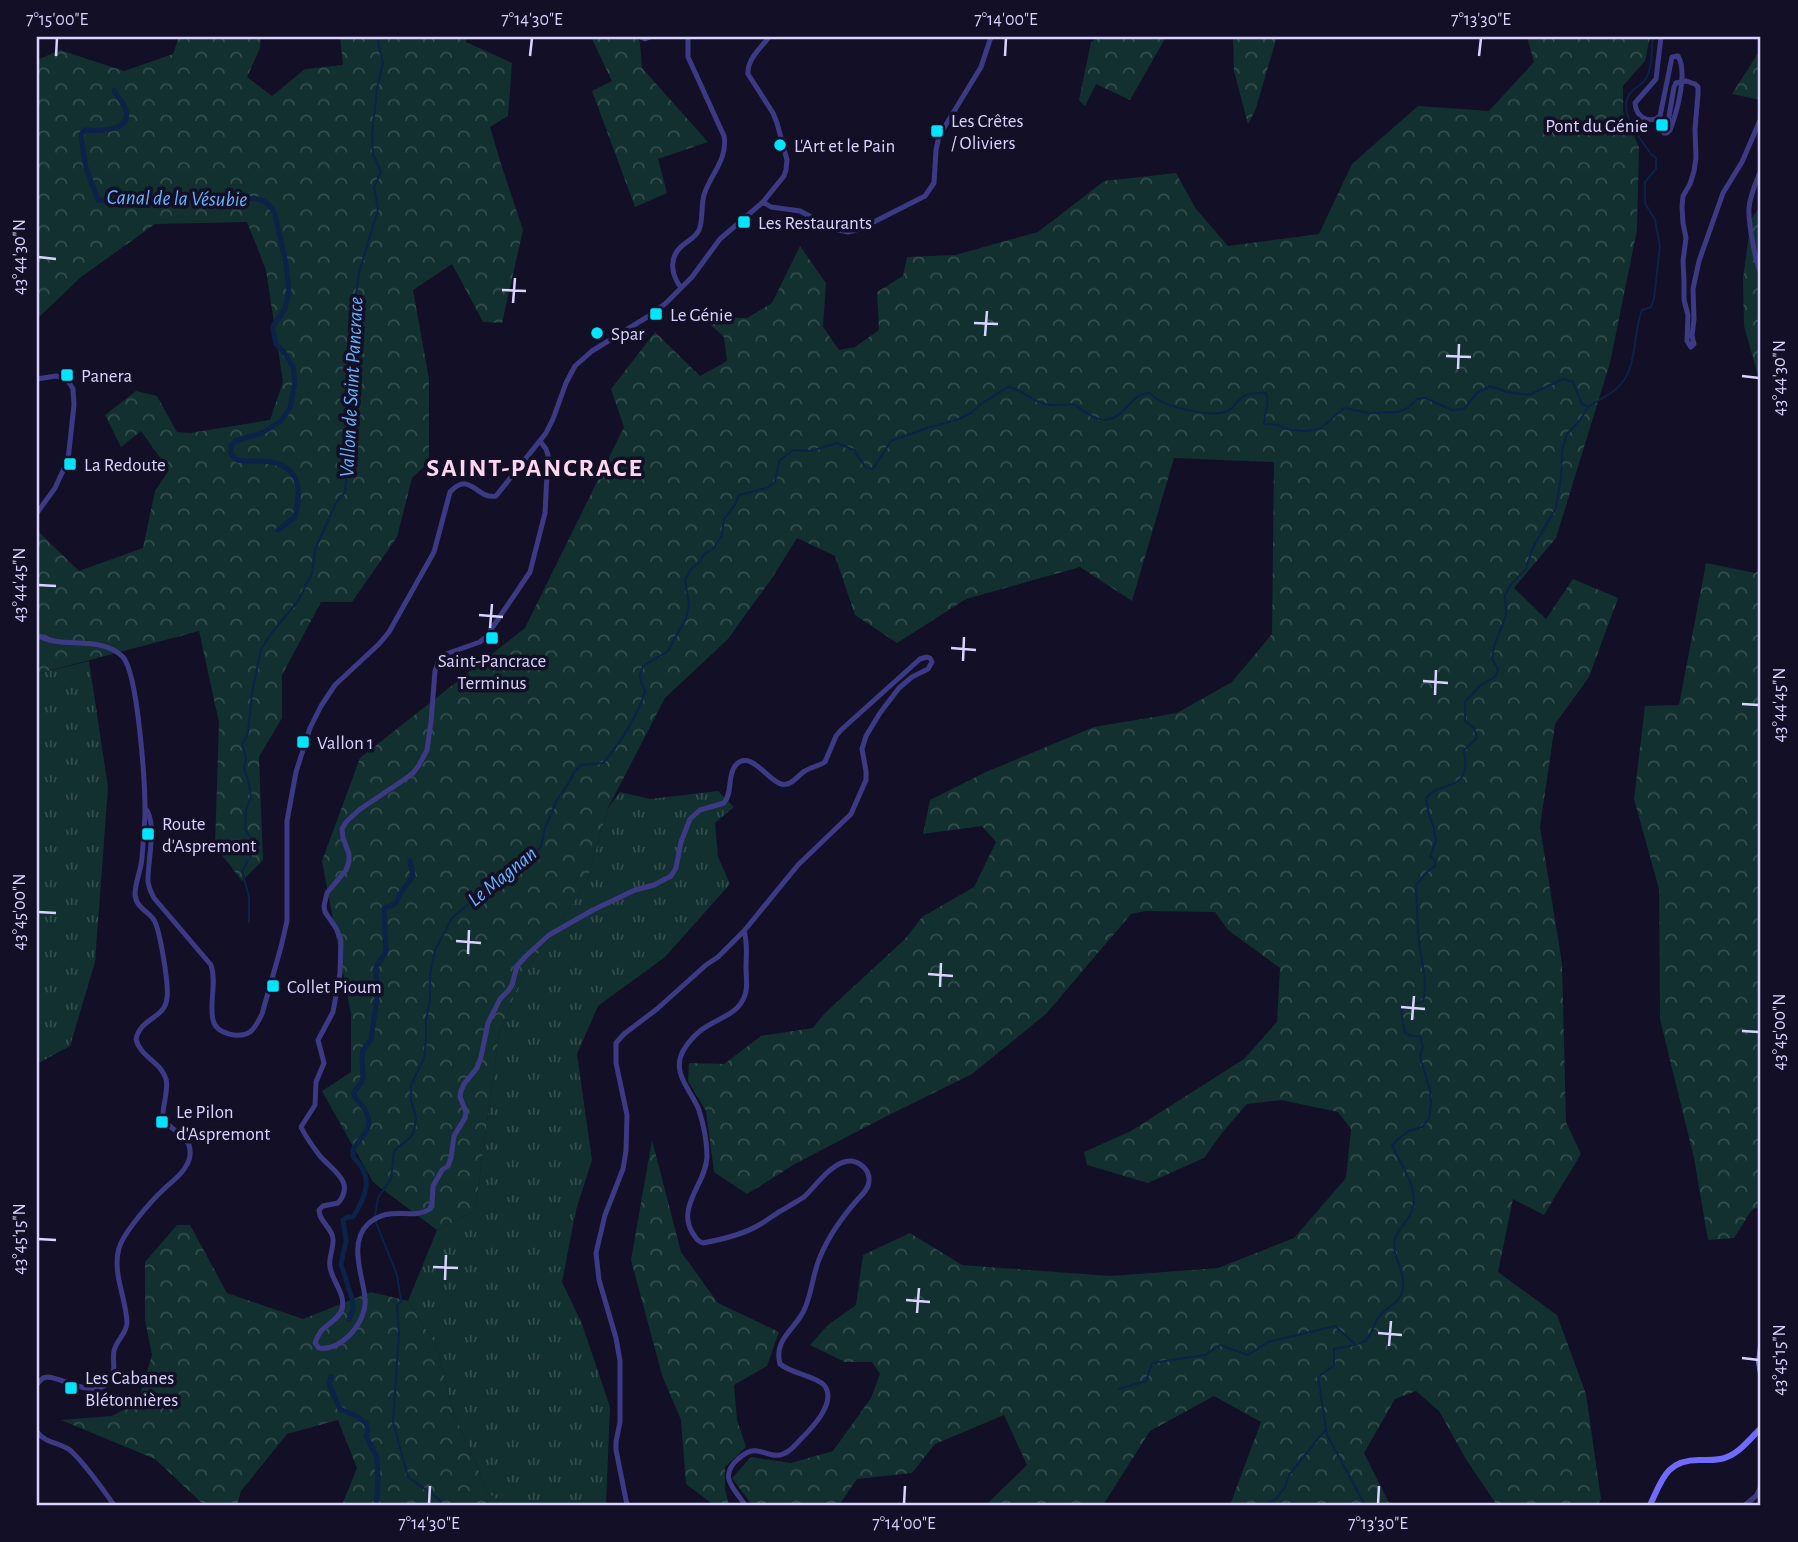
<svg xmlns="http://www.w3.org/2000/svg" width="1798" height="1542" font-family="'Alegreya Sans',sans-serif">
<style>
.grass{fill:url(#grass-tufts)}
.forest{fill:url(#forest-crowns)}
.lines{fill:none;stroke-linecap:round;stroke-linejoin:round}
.stream{stroke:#0c2248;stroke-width:2}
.canal{stroke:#0c2248;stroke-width:5}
.tertiary{stroke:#3d3a85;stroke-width:5}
.secondary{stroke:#6f6bff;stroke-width:6}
.tertiary-bridge{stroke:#3d3a85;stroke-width:5}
.ticks{fill:none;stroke:#d9d4ff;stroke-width:2.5}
.poi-dot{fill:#00e5ff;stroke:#130f26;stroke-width:2.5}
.labels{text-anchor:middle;stroke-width:7;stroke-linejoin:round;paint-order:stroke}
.poi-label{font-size:19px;fill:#d9d4ff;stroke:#130f26;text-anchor:start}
.water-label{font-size:21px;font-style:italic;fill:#62b6ff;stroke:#130f26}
.district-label{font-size:26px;font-weight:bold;letter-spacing:2px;fill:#ffd6f0;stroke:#130f26}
.neatline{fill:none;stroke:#d9d4ff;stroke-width:2.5}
.ticks-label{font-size:18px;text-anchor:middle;fill:#d9d4ff}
</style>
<defs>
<pattern id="grass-tufts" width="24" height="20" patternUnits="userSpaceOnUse" patternTransform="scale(1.75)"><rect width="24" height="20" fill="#12302f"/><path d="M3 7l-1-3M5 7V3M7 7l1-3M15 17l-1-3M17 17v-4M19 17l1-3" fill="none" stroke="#344d4e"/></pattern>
<pattern id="forest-crowns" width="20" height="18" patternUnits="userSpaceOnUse" patternTransform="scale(1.75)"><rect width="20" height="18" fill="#12302f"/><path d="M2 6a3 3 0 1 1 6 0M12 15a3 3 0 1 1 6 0" fill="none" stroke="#344d4e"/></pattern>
</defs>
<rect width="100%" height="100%" fill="#130f26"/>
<path class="grass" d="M89,661l19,126 -13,175 -25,84 -33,18v-390z
M718,791l16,16 -19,16 3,34 12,27 -65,73 -67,49 -21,48 15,106 -16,50 -14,72 20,42 28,83 -4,98h-100l-20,-13 -11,-32 -21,-45 -17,-68 -29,-46 29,-71 38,-19 24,-178 23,-56 64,-93 22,-76 12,-16 30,7z"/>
<path class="forest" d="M179,37h82l-1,11 -13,29 25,19 33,-27 38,-4 -3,-28h127l-1,5 46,21 -4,53 -18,11 11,37 22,66 -21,93 -19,-1 -31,-58 -39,26 16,89v83l-17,16 -15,59 -45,65h-31l-39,73v43l-23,39 4,103 -21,21 -27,-35 4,-124 -20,-91 -162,43v-144l42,41 64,-23 12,-57 14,-21 -28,-39 -20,16 -16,-32 31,-24 21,5 20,36 13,1 80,-13 13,-38 -17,-112 -19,-48 -92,2 -74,53 -44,42v-259l23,-10 64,21 49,-17z
M591,37h47l2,6 2,25 66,74 -50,17 9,34 -32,14 -43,-116 20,-10z
M1099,37h67l-36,63 -34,-16 -11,22 -6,-6 12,-58z
M1233,37h44l-22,74 -7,13 -14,-53z
M1527,37h123l-5,24 -22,25v26l16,35 -2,83 -27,133 -54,175 -42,50 32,31 27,-40 45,19 -29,79 -34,47 -15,103 22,136 4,159 15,32 -37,61 -31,-16 -15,73 59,43 29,79 15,105 -4,6h-100l-30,-44 -28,-50 -23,-20 -21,8 -31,54 26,52h-160l31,-83 -47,-26 -64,35 -47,74h-117l41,-40 -23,-50 -69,29 -23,29 -55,6 -18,26h-87l-20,-27 19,-21 40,6 42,-12 38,-53 9,-24 -8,-12h-27l-35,-17 18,-20 28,-20 7,-50 47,-22 52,32 148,11 108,-8 76,-30 52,-60 5,-49 -13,-17 -57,-12 -34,4 -25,29 -18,25 -56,25 -61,-18 -3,-13 47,-21 113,-72 33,-37 3,-54 -52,-38 -13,-18 -70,-1 -14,3 -85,100 -74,60 -91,45 -86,45 -48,30 -33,-22 -8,-61 -18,-30 1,-18 35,1 37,-28 52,-8 12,-15 80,-74 17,-22 52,-30 22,-45 -14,-16 -59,8 7,-34 56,-28 108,-45 83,-14 55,-31 40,-48 2,-172 -100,-4 -42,143 -52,-34 -114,32 -69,44 -42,-28 -20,-59 -38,-18 -25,40 -44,61 -63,59 -57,110 -22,76 -64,93 -23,56 -24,178 -38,19 -64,-48 -51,-91 29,-19v-58l-29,-153 38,-103 165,-130 99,-201 -13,-38 44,-57 45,44 27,-15 -3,-24 -22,-20 45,1 25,-15 28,-57 26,37 -3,44 16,23 16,-3 24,-17 -2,-38 26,-16 4,-19 48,-2 83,-23 66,-51 72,-8 20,36 32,37 91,-12 33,-70 66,-58 71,5 45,-49z
M1759,37h2v63l-29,-6 26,-41z
M1761,205v181l-17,-60 -1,-47 8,-60z
M1706,563l49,10 6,-4v636l-10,6 -17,27 -26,2 -14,-82 -34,-139 -1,-130 -25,-90 11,-93 34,-1z
M652,1140l29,112 37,51 61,29 -12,34 -33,19 3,35 9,27 -21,20v22l4,16h-15l-28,-21 -5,-64 -19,-45 -31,-115z
M177,1225h13l37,68 76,26 68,-27 37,9 29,46 17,68 21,45 11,32 20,13h-164l15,-37 -19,-48 -51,14 -46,57 -4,14h-33l-49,-46 -94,-39 51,-4 26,-14 14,-47 -7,-35v-58z"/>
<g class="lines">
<path class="stream" d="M249,922v-25l-7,-26 9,-15 3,-13 -9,-14 1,-19 5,-13 -2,-13 -5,-17 2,-10 -4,-12 6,-12 4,-40 9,-44 12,-18 25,-30 14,-28 3,-23 21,-47 9,-11 2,-21v-37l8,-50v-79l4,-32 19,-64 -4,-22 7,-15 -8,-18 -1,-19 5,-47 6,-25 -5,-20 1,-6
M375,1215l3,-17 13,-19 3,-28 17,-14 3,-6 2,-13 -5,-19v-14l13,-27 2,-18v-19l4,-22v-23l5,-26 17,-32 26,-22 17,-19 30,-17 16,-13 4,-19 12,-28 11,-16 6,-12 7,-7 22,-2c16,-18 36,-49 42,-72l-4,-9 -1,-7 3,-9 25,-15 18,-33 3,-15 -4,-23 6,-11 9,-7 4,-8 9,-5 9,-14 2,-16 10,-13 5,-11 28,-7 8,-6 4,-21 14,-11 18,1 26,-8 17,7 12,18 7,1 18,-28 36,-13 30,-8 14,-7 10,-9 27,-17c15,3 19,10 31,15 11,5 24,3 35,2 19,15 34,25 53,3 7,-8 11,-13 23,-14 11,14 61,25 78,18 6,-3 7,-8 12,-12 6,-6 17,-6 26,-6 5,15 -3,18 -2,31l14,1 6,3 8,2 14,1 14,-2 24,-21 26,5 28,-1 10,-4 9,-9 8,-1 27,12 12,-1 13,-16 13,-7 17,6 22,3 34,-16 10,3 9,22 6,3c9,-6 20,-11 28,-18 23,-19 16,-55 26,-79l9,-3 3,-8 6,-53 -5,-26 -10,-17v-21l11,-13v-11l-5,-4c-10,-15 -33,-40 -22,-59 4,-7 12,-9 16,-15 8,-12 6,-29 8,-43
M375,1220l22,55 4,26 -4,4 2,29 -6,88 15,55 31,22 3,6
M1119,1389l27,-8 6,-18 53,-8 15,-10 28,10 20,-13 67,-16 20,18
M1264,1505l12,-6 9,-12 4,-12 37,-46
M1365,1505l-38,-70 -9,-58 16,-12v-16c9,-2 22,-3 31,-8 7,-5 8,-16 13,-23 11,-15 27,-14 25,-38 -1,-13 -12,-27 -8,-41 3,-10 13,-18 17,-28 8,-20 -11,-47 -20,-65l6,-7 11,-8 13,-4 7,-8 2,-15 -1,-14 -10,-33 3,-10 -3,-11h-8l-7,-3 -4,-23 22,-9c6,-19 -3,-41 -4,-60 -2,-19 -2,-37 -3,-56l11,-13 8,-6v-6l-5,-4 6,-15 -2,-13 -5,-13 -3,-17c12,-16 37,-8 39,-30 1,-6 0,-12 -1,-18l13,-12 -3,-10 -9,-7v-19l16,-17 15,-9 2,-7 -6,-10 2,-13 12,-30 -1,-21 7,-12 14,-14 7,-22 23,-39 5,-31 1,-27 5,-16 13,-14 7,-11"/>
<path class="canal" d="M114,90c3,7 10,13 12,20 5,22 -27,21 -41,20l-3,3 -1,5 5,30 12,32c13,2 24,1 37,-2 8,-1 15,1 24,-2l98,3c9,1 14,7 18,15l11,50 3,27 -4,18 -12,17v4l3,14 8,8 9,15 2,15 -5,26 -9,13 -19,12 -27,8 -4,5v8l6,6c11,2 23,0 34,2 31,6 30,30 24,55l-17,13
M349,1319l4,-10v-7l-12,-38 5,-23 -3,-21 4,-3h6c14,-22 21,-41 0,-60v-8c9,-14 24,-22 10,-42 -4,-6 -8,-8 -10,-14l9,-11 1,-6 -1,-18 1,-8 8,-10 6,-43 -1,-30 10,-16 -2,-43 6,-2 6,-3 4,-9 13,-18 -3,-15
M331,1377l-2,7 11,25 16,7 10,7 2,6 -2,7 11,21 1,26 -2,22"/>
<path class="tertiary" d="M641,37l4,2 5,-2
M1661,37l-5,42 -21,24c1,12 9,19 21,16l4,-3 12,-59 6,-1c10,17 -1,56 -8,74l-3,3h-3
M1686,81l9,3 3,3v7l-3,35 1,29 -2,13 -4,13 -7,12 -1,10 1,17 3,15 -3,23 1,19v20l4,15 -1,26 4,6 3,-3 -2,-8 2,-17 -1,-30 6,-28 24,-68 19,-31 19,-44
M1664,133l-1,-3 5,-8 6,-35 2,-4
M1761,170c-5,12 -11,25 -12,38 -1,12 6,54 12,65
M763,202l8,5 29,4 34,18 14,3 12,-3 65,-33 9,-13 2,-33 3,-14 42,-69 10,-30
M681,288c-10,-14 -13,-31 2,-43 6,-5 13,-8 16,-15 5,-12 1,-26 6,-38 7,-19 23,-34 19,-56l-36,-79v-20
M37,379l19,-3 11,3 6,10 1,16 -6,55 -13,28 -18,25
M540,441l6,8 2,6 -3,58 -15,59 -44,65 -6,5 -34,12 -7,6 -4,11 -4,51 -4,28 -8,15 -6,8 -8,6 -46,31 -13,12 -4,7 1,9 6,16v8l-3,8 -19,23 -3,13 1,6 11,16 5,12 -1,33 -7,39 -15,28 6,23 -8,19 -1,23 -14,22c5,10 12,20 19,29 12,14 36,26 18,47l-15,3 -4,4c0,12 13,17 14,29 1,10 -5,18 -3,28 2,14 16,27 12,42 -4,14 -21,14 -27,34l4,5c23,4 49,-28 46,-50 -2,-22 -17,-55 3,-74 22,-20 43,-3 62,-15l2,-5 1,-18 9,-16 6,-4 3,-8 3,-22 11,-18 1,-6 -6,-15 1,-6 3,-7 13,-16 4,-11 7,-34 12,-24 8,-8 4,-6 5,-19 9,-10 23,-21 44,-25 42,-20 19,-5 17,-9 5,-8 5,-26 9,-23 10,-9 24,-7c9,-11 3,-26 11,-37 15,-18 32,14 46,18 10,3 17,-9 24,-13 6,-4 14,-5 20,-9l11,-26 5,-6 79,-71 7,-2 3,1 2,4 -4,7 -16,8 -13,11 -19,25 -14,23 -4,13 4,22v9l-15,34 -53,51 -54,66 -26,26 -12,8 -49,44 -33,25 -8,9v20l11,52 -1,36 -3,18 -18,46 -9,38 3,27 17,58 4,23v61l-4,20v8l11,55
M37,635c26,15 63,-1 86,22 15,17 22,126 22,153 0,16 -2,32 -3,48 -1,12 -7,25 -7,36 1,14 12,16 19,26 6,10 15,65 13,78 -2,21 -26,19 -31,41 4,18 25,23 30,40 3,13 -4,26 -3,39 6,11 21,16 26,27 2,7 1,15 -3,21 -5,10 -14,15 -22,23 -13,12 -40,43 -45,59 -7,25 7,50 8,74 0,12 -11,18 -13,29 -2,10 3,22 -5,31 -15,17 -43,-3 -61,-5l-5,1 -6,6
M145,808c13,13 2,56 3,74 1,6 3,11 6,16l57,67c6,18 -2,37 2,55 3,14 26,19 37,12 6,-5 9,-12 12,-18l19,-67 6,-26v-100l9,-49 14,-44 11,-22 14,-21 44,-41 10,-12 45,-80 16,-60c21,-22 26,8 46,4l50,-63 7,-14 13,-36 9,-17 17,-15 60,-37 14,-11 26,-26 28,-38 43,-37 21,-26 2,-6 1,-10 -10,-37 -4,-10 -25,-39c-1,-15 13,-26 21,-37
M744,931c4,12 2,25 2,37 0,9 2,19 -1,27 -7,21 -29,23 -45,36 -6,5 -13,13 -17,20 -12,22 8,39 16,59 5,16 8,30 8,47 -1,26 -30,49 -15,75 4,6 5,9 11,11 16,-3 41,-9 56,-18 9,-5 17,-12 27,-17 6,-4 12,-7 18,-11 12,-11 24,-30 40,-35 12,-4 26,6 25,19 0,7 -6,13 -11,18 -15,17 -29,36 -38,58 -7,16 -8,35 -15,51 -8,21 -32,30 -25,56 12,10 34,11 44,21 14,17 -13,44 -24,55 -5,5 -10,12 -17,14 -9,4 -17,-2 -26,-3 -8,-1 -13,3 -19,8 -20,18 -4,29 7,46
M37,1432c9,12 23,10 34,19 15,14 31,37 43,54
M1745,1505l11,-9 5,-10"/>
<path class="secondary" d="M1761,1346l-2,16 2,12
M1650,1505c12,-25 16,-45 49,-45 9,0 20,1 28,-3 13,-5 24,-19 34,-29"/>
<path class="tertiary-bridge" d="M1676,83l10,-2"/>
</g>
<path class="ticks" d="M56,56l1,-18M530,56l2,-18M1005,56l1,-18M1479,56l2,-18M38,257l18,2M502,290l24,1M513,303l2,-25M974,323l24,1M985,336l2,-25M1446,356l25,1M1458,369l1,-25M1742,376l17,2M38,585l18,1M479,615l24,2M490,628l2,-24M951,648l25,2M963,661l1,-24M1423,681l25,2M1435,695l1,-25M1742,704l17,1M38,912l18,1M456,941l25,2M468,954l1,-24M928,974l25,2M940,987l1,-24M1401,1007l24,2M1412,1020l2,-24M1742,1031l17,1M38,1239l18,1M433,1267l25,1M445,1280l1,-25M906,1300l24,2M917,1313l2,-25M1378,1333l24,2M1389,1346l2,-25M1742,1358l17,2M429,1504l1,-18M904,1504l1,-18M1378,1504l1,-18"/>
<g class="poi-dot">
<rect x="1655" y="118" width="14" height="14" rx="3.5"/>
<rect x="930" y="124" width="14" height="14" rx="3.5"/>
<circle cx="780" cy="145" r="7"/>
<rect x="737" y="215" width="14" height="14" rx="3.5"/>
<rect x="649" y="307" width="14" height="14" rx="3.5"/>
<circle cx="597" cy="333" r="7"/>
<rect x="60" y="368" width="14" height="14" rx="3.5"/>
<rect x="63" y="457" width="14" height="14" rx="3.5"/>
<rect x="485" y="631" width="14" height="14" rx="3.5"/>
<rect x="296" y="735" width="14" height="14" rx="3.5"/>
<rect x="141" y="827" width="14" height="14" rx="3.5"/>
<rect x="266" y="979" width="14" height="14" rx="3.5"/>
<rect x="155" y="1115" width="14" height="14" rx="3.5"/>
<rect x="64" y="1381" width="14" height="14" rx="3.5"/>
</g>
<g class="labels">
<g class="poi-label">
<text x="951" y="127">Les Crêtes<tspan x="951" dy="22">/ Oliviers</tspan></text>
<text x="1648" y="132" text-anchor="end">Pont du Génie</text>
<text x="794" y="152">L'Art et le Pain</text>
<text x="758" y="229">Les Restaurants</text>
<text x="670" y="321">Le Génie</text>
<text x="611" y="340">Spar</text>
<text x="81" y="382">Panera</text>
<text x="84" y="471">La Redoute</text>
<text x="492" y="667" text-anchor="middle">Saint-Pancrace<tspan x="492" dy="22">Terminus</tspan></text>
<text x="317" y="749">Vallon 1</text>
<text x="162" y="830">Route<tspan x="162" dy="22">d'Aspremont</tspan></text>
<text x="287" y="993">Collet Pioum</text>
<text x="176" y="1118">Le Pilon<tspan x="176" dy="22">d'Aspremont</tspan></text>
<text x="85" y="1384">Les Cabanes<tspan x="85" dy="22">Blétonnières</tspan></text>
</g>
<g class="water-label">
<text transform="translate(177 198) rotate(1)" y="7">Canal de la Vésubie</text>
<text transform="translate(351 387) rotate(-87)" y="7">Vallon de Saint Pancrace</text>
<text transform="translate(502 876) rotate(-39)" y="7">Le Magnan</text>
</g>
<g class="district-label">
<text x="535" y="476">SAINT-PANCRACE</text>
</g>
</g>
<rect width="1798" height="1542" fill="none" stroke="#130f26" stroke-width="77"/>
<rect x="38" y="38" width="1721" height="1466" class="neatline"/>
<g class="ticks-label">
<text x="57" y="25">7°15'00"E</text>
<text x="532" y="25">7°14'30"E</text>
<text x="1006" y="25">7°14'00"E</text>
<text x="1481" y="25">7°13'30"E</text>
<text transform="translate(19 257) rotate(-90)" y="6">43°44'30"N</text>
<text transform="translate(1779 378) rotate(-90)" y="6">43°44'30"N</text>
<text transform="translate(19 585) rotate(-90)" y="6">43°44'45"N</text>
<text transform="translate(1779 705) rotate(-90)" y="6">43°44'45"N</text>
<text transform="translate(19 912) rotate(-90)" y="6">43°45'00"N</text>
<text transform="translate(1779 1032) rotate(-90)" y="6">43°45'00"N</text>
<text transform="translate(19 1239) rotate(-90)" y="6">43°45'15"N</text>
<text transform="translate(1779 1360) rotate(-90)" y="6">43°45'15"N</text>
<text x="429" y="1529">7°14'30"E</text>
<text x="904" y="1529">7°14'00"E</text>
<text x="1378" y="1529">7°13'30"E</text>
</g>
</svg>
